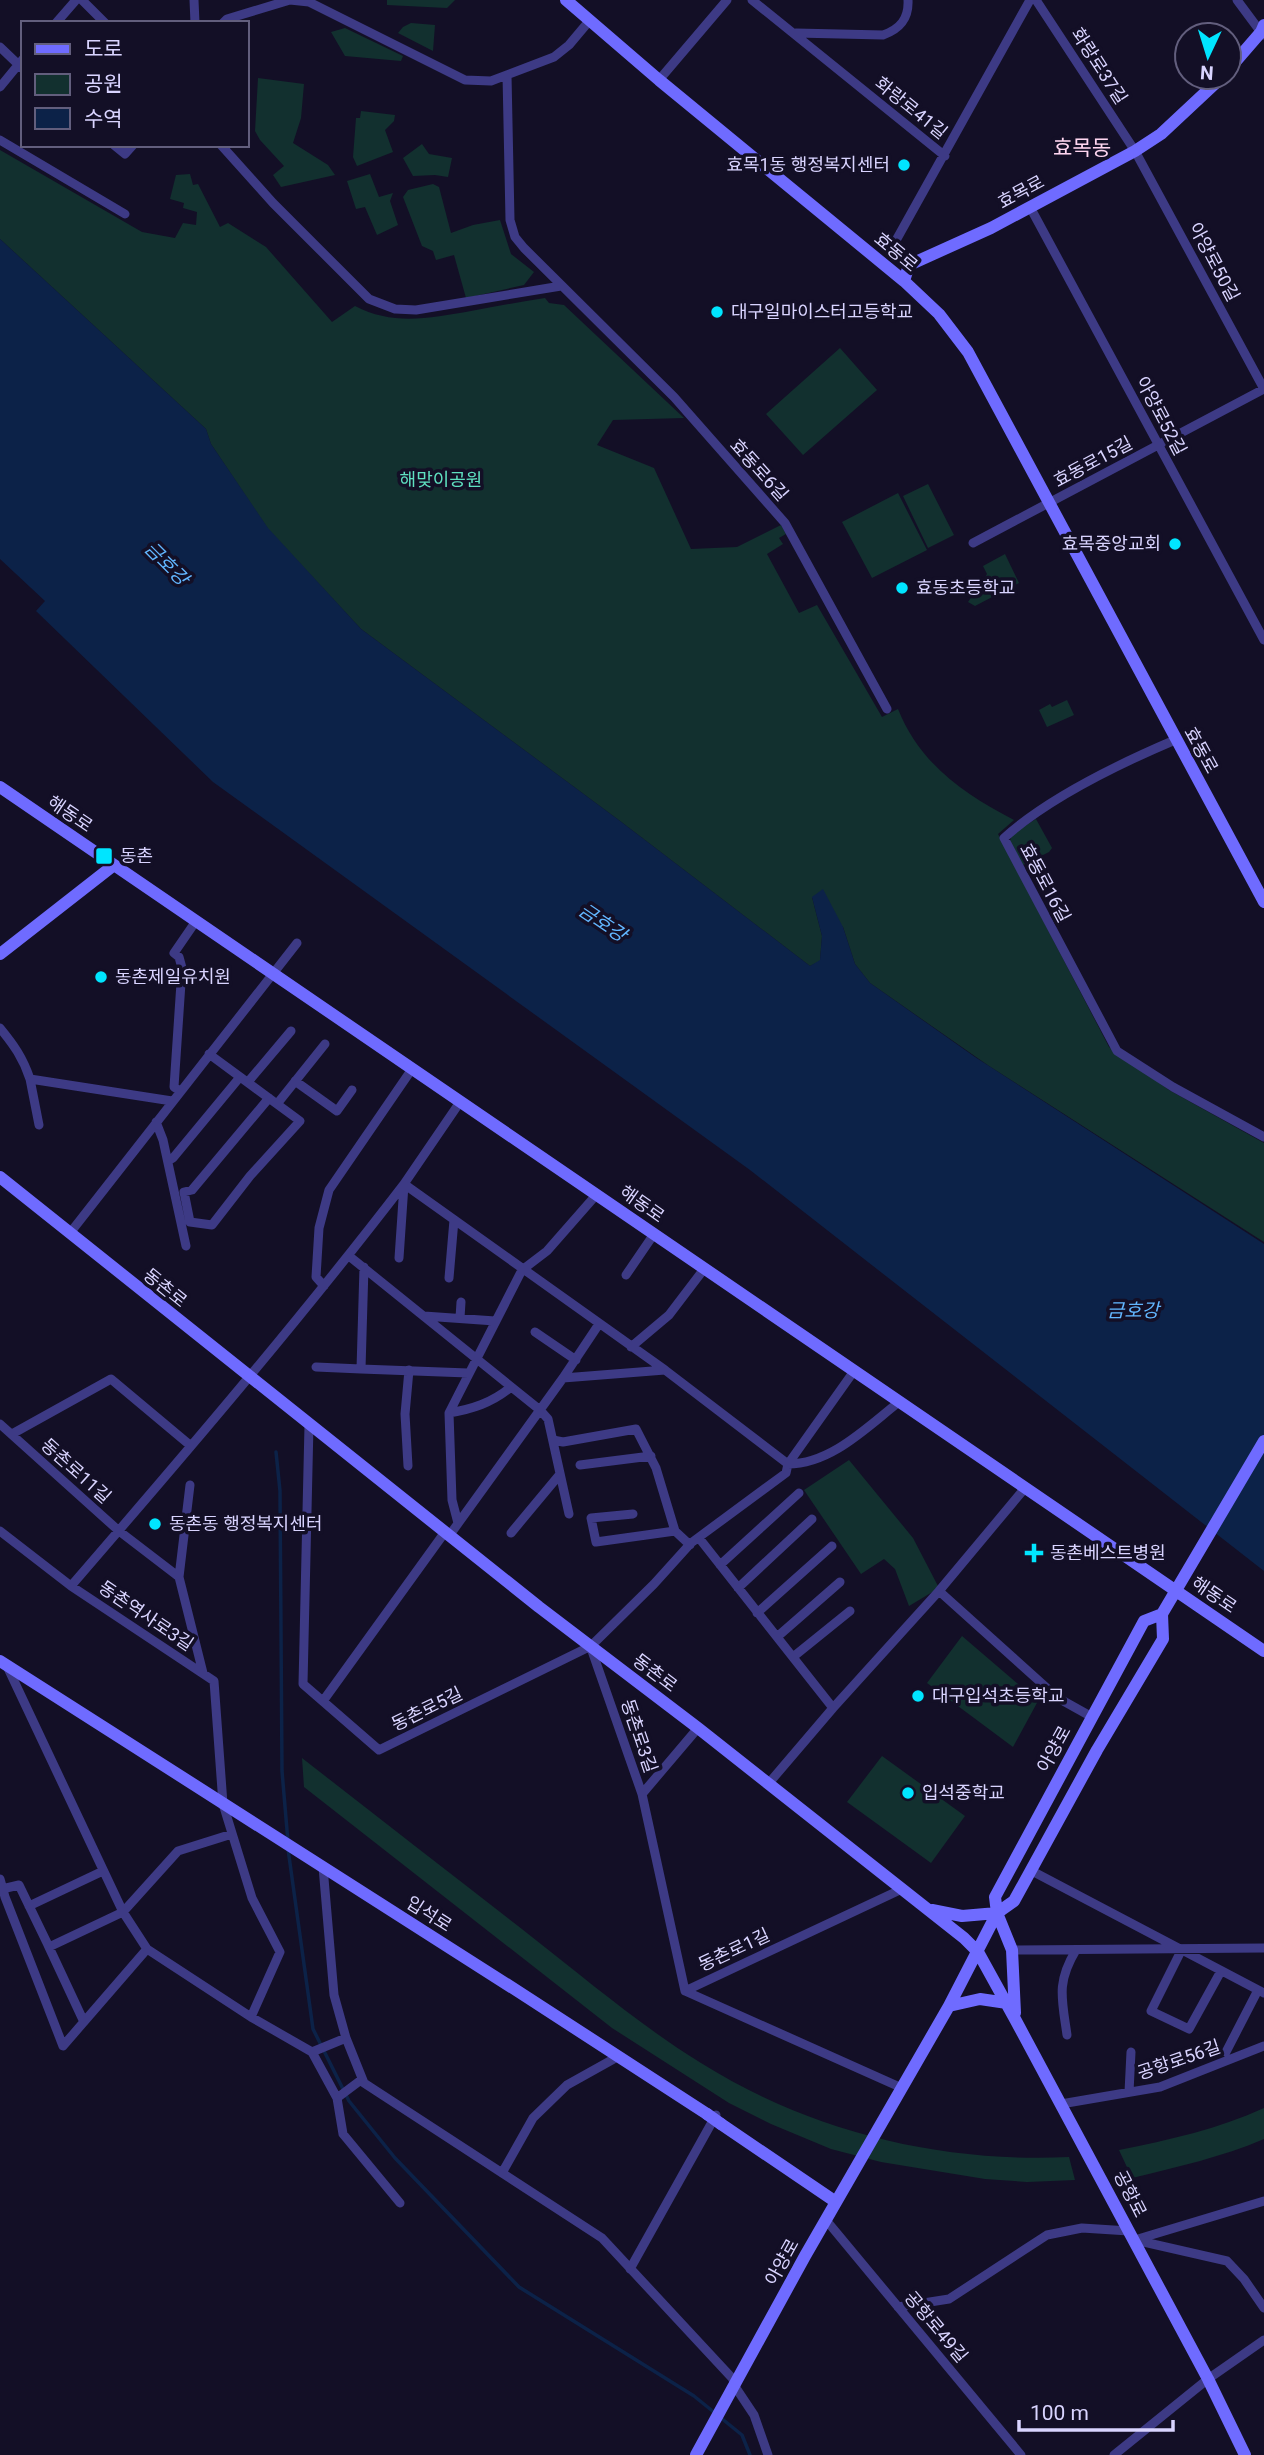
<svg xmlns="http://www.w3.org/2000/svg" width="1264" height="2455" font-family="Roboto,'Noto Sans KR',sans-serif">
<style>
.green{fill:#12302f}
.water{fill:#0c2248}
.lines{fill:none;stroke-linecap:round;stroke-linejoin:round}
.stream{stroke:#0c2248;stroke-width:3.5}
.street{stroke:#3d3a85;stroke-width:9}
.secondary{stroke:#6f6bff;stroke-width:12}
.secondary-bridge{stroke:#6f6bff;stroke-width:12}
.poi-dot{fill:#00e5ff;stroke:#130f26;stroke-width:2.5}
.labels{text-anchor:middle;stroke-width:7;stroke-linejoin:round;paint-order:stroke}
.street-label{font-size:18px;fill:#d9d4ff;stroke:#130f26}
.poi-label{font-size:18px;fill:#d9d4ff;stroke:#130f26;text-anchor:start}
.park-label{font-size:18px;fill:#5fe0c0;stroke:#130f26}
.water-label{font-size:19px;font-style:italic;fill:#62b6ff;stroke:#130f26}
.quarter-label{font-size:21px;fill:#ffd6f0;stroke:#130f26}
</style>
<rect width="100%" height="100%" fill="#130f26"/>
<path class="green" d="M387,0h68l-8,8 -60,-3z
M411,23l24,2 -2,26 -35,-18 5,-6z
M345,28l58,28 -2,5 -56,-5 -14,-24z
M258,78l46,6 -3,34 -8,25 35,22 7,10 -54,12 -8,-12 11,-9 -24,-26 -5,-9z
M361,111l34,4 -1,6 -9,9 8,22 -36,14 -4,-9 3,-39h4z
M422,144l7,10 23,4 -4,19 -13,-2 -22,1 -10,-18z
M0,150l142,82 33,6 8,-15 13,2 1,-13 -14,-4 1,-5 -14,-4 6,-24 14,-1 3,11 5,-1 22,43 8,-4 38,24 66,75 23,-16c38,20 75,12 116,5 25,-5 49,-9 74,-13l4,5 15,2 120,113 -71,2 -16,25 57,23 37,81 46,-2 44,-22 5,9 -7,4 4,6 -16,10 32,59 18,-8 65,112 16,-8c22,55 66,85 116,111l-16,14 111,213 60,43 95,53v99l-275,-176 -119,-83 -15,-19 -12,-37 -31,-30 10,39 -2,25 -10,5 -190,-145 -259,-192 -93,-100 -57,-85 -5,-15 -206,-190z
M370,174l9,23 14,-4 -3,8 8,24 -21,10 -12,-28 -9,2 -9,-28z
M433,184l6,3 12,46 22,-8 27,-5 11,34 23,18 -10,13 -58,13 -12,-43 -18,5 -3,-9 -11,-5 -19,-49 5,-7z
M840,348l37,42 -74,65 -37,-41z
M928,484l26,51 -26,13 -25,-52z
M898,493l29,57 -55,28 -30,-56z
M1005,554l14,29 -44,23 -7,-4 19,-28 -4,-8z
M1067,700l7,15 -27,12 -8,-17 11,-6 2,3z
M1036,819l16,29 -3,4 -26,13 -13,-24 2,-7z
M849,1460l64,78 26,50 -30,18 -14,-37 -11,-10 -23,15 -57,-84z
M962,1636l76,65 -25,46 -86,-64z
M882,1756l83,60 -34,47 -84,-61z
M302,1758c77,60 153,119 230,179 55,43 109,89 169,126 110,69 239,100 368,94l6,23 -48,2 -42,-3 -104,-17 -50,-13 -60,-25 -42,-21 -117,-75 -308,-241z
M1264,2108v31c-42,18 -87,28 -132,39l-13,-28c50,-10 99,-21 145,-42z"/>
<path class="water" d="M0,239l206,190 5,15 57,84 93,101 259,192 190,145 10,-6 2,-24 -10,-39 11,-8 20,38 12,37 15,19 105,74 289,187v327l-514,-401 -537,-388 -177,-171 9,-10 -45,-42z"/>
<g class="lines">
<path class="stream" d="M276,1452l4,39 2,280 6,71
M288,1849l25,180 36,72 46,57 124,129 175,109 48,39 8,20"/>
<path class="street" d="M82,0l23,23
M194,0l1,23
M752,0l193,156
M1036,0l99,151 129,238
M1237,0l26,35
M56,23l20,-23
M223,23l4,-4 63,-19 19,2 156,78 26,1 63,-24 15,-12 21,-25
M796,33l87,2c17,-6 26,-16 25,-35
M0,47l23,22
M507,75l3,145 5,17 9,11 150,149 111,126 102,186
M659,80l68,-80
M0,87l23,-28
M0,140l125,74
M114,145l11,9 8,-9
M221,145l52,58 96,96 26,10 21,1 145,-24
M1030,207l234,433
M909,265l-15,-21 136,-244
M973,543l291,-154
M1175,740c-54,23 -128,59 -171,98l113,213 56,36 91,50
M0,1028c14,17 23,30 30,51l142,22
M209,1054l91,67 -50,55 -38,49 -22,-3 -6,-30 8,-2 77,-92
M30,1079l9,46
M295,1081l42,30 15,-21
M248,1082l43,-51
M180,1091l-6,-4 8,-119 -3,-11 -5,-4 22,-32
M460,1102l-56,82 261,186 123,94c43,0 79,-37 111,-62
M277,1104l48,-60
M156,1122l7,18 23,106
M168,1161l5,-3 67,-81
M70,1233l227,-290
M349,1256l191,154 8,9 21,95
M399,1258l5,-73
M364,1267l-3,102 107,4
M626,1275l28,-41
M449,1278l5,-58
M324,1286l-8,-9 3,-49 10,-38 83,-121
M424,1316l71,5
M460,1318l1,-16
M535,1332l41,28
M631,1347l38,-32 35,-46
M316,1367l45,2
M563,1378l102,-8
M449,1413c23,-4 43,-10 62,-26
M0,1424l119,107 60,46
M309,1425l-6,259 76,66 212,-104 63,-62 37,-41 95,-70 2,-9 66,-93
M12,1434l99,-55 80,67
M553,1440l10,2 73,-13 20,39 19,63
M580,1465l71,-9
M408,1466l-3,-52 4,-44
M190,1485l-11,92 24,96
M1025,1488l-86,103 119,107 34,19
M633,1514l-42,4 5,24 79,-11 15,14
M458,1523l-6,-23 -3,-87 73,-143 25,-19 50,-57
M0,1531l71,55 143,95 9,123 29,94 28,54 -29,65
M511,1533l49,-59
M449,1536l114,-158 36,-54
M699,1538l134,170
M720,1565l79,-72
M71,1586c114,-132 227,-264 333,-402
M738,1588l74,-69
M757,1613l75,-67
M777,1637l63,-55
M591,1648l51,146 43,197
M793,1657l57,-46
M7,1666l116,246 24,37 104,68 61,35 25,46 6,36 57,69
M323,1701l122,-169
M769,1783l64,-75 106,-117
M642,1794l56,-66
M323,1867l11,128 12,43 18,45 238,155 131,141 1,6 20,30 14,40
M1030,1870l234,123
M0,1879l5,18 58,149 84,-97
M2,1889l17,-4 30,62 74,-35 55,-61 54,-17
M29,1906l74,-35
M48,1945l36,77
M1182,1949l-31,62 38,18 32,-58
M1012,1950l252,-2
M685,1991l217,-102
M685,1991l217,97
M1067,2035c-5,-36 -11,-52 9,-85
M312,2052l34,-14
M1226,2052l32,-62
M1129,2092l2,-40
M337,2098l24,-18
M1061,2104l99,-17 104,-41
M502,2173l31,-55 34,-33 52,-29
M826,2220l195,235
M1138,2239l126,-38
M1135,2240l92,21 17,18 20,29
M630,2269l86,-154
M898,2307l51,-8 98,-64 35,-7 47,3
M1114,2455l94,-76 56,-39"/>
<path class="secondary" d="M566,0l93,80 245,201 35,33 29,38 296,550
M1229,69l32,-37 3,-7
M904,281l5,-16 82,-37 144,-77 26,-17 61,-57
M0,787l1264,864
M0,954l114,-89
M0,1177l539,430 159,121 266,210 14,14 37,67 193,360 37,76
M0,1661l519,331 188,122
M932,1910l30,6 35,-3
M949,2006l31,-7 27,4
M1015,2013l-3,-63 -15,-37 -2,-16 149,-276 18,-7
M721,2124l115,78
M696,2455l109,-199 144,-250 48,-93 17,-12 83,-151 66,-111 -1,-25 102,-173"/>
<path class="secondary-bridge" d="M707,2114l14,10"/>
</g>
<g class="poi-dot">
<circle cx="904" cy="165" r="7"/>
<circle cx="717" cy="312" r="7"/>
<circle cx="1175" cy="544" r="7"/>
<circle cx="902" cy="588" r="7"/>
<rect x="95" y="847" width="18" height="18" rx="3.5"/>
<circle cx="101" cy="977" r="7"/>
<circle cx="155" cy="1524" r="7"/>
<path d="M1030.5 1542.5h7v7h7v7h-7v7h-7v-7h-7v-7h7z"/>
<circle cx="918" cy="1696" r="7"/>
<circle cx="908" cy="1793" r="7"/>
</g>
<g class="labels">
<g class="street-label">
<text transform="translate(1099 66) rotate(57)" y="6">화랑로37길</text>
<text transform="translate(911 108) rotate(39)" y="6">화랑로41길</text>
<text transform="translate(1021 192) rotate(-28)" y="6">효목로</text>
<text transform="translate(896 252) rotate(40)" y="6">효동로</text>
<text transform="translate(1214 262) rotate(62)" y="6">아양로50길</text>
<text transform="translate(1161 416) rotate(62)" y="6">아양로52길</text>
<text transform="translate(1093 462) rotate(-28)" y="6">효동로15길</text>
<text transform="translate(759 470) rotate(48)" y="6">효동로6길</text>
<text transform="translate(1201 750) rotate(61)" y="6">효동로</text>
<text transform="translate(70 814) rotate(34)" y="6">해동로</text>
<text transform="translate(1045 883) rotate(62)" y="6">효동로16길</text>
<text transform="translate(642 1204) rotate(35)" y="6">해동로</text>
<text transform="translate(165 1288) rotate(39)" y="6">동촌로</text>
<text transform="translate(76 1471) rotate(42)" y="6">동촌로11길</text>
<text transform="translate(1214 1595) rotate(34)" y="6">해동로</text>
<text transform="translate(146 1616) rotate(34)" y="6">동촌역사로3길</text>
<text transform="translate(655 1673) rotate(37)" y="6">동촌로</text>
<text transform="translate(427 1709) rotate(-26)" y="6">동촌로5길</text>
<text transform="translate(639 1736) rotate(71)" y="6">동촌로3길</text>
<text transform="translate(1054 1749) rotate(-61)" y="6">아양로</text>
<text transform="translate(429 1914) rotate(32)" y="6">입석로</text>
<text transform="translate(734 1950) rotate(-25)" y="6">동촌로1길</text>
<text transform="translate(1179 2060) rotate(-19)" y="6">공항로56길</text>
<text transform="translate(1130 2194) rotate(63)" y="6">공항로</text>
<text transform="translate(782 2262) rotate(-61)" y="6">아양로</text>
<text transform="translate(936 2327) rotate(50)" y="6">공항로49길</text>
</g>
<g class="poi-label">
<text x="890" y="171" text-anchor="end">효목1동 행정복지센터</text>
<text x="731" y="318">대구일마이스터고등학교</text>
<text x="1161" y="550" text-anchor="end">효목중앙교회</text>
<text x="916" y="594">효동초등학교</text>
<text x="120" y="862">동촌</text>
<text x="115" y="983">동촌제일유치원</text>
<text x="169" y="1530">동촌동 행정복지센터</text>
<text x="1050" y="1559">동촌베스트병원</text>
<text x="932" y="1702">대구입석초등학교</text>
<text x="922" y="1799">입석중학교</text>
</g>
<g class="park-label">
<text x="441" y="486">해맞이공원</text>
</g>
<g class="water-label">
<text transform="translate(167 563) rotate(45)" y="7">금호강</text>
<text transform="translate(603 922) rotate(34)" y="7">금호강</text>
<text x="1133" y="1317">금호강</text>
</g>
<g class="quarter-label">
<text x="1082" y="155">효목동</text>
</g>
</g>
<rect x="21" y="21" width="228" height="126" fill="#130f26" stroke="#625e7d" stroke-width="2"/>
<rect x="35" y="44" width="35" height="10" fill="#6f6bff" stroke="#625e7d" stroke-width="2"/>
<text x="84" y="56" font-size="21" fill="#d9d4ff">도로</text>
<rect x="35" y="74" width="35" height="21" fill="#12302f" stroke="#625e7d" stroke-width="2"/>
<text x="84" y="91" font-size="21" fill="#d9d4ff">공원</text>
<rect x="35" y="108" width="35" height="21" fill="#0c2248" stroke="#625e7d" stroke-width="2"/>
<text x="84" y="126" font-size="21" fill="#d9d4ff">수역</text>
<g transform="translate(1208 56) rotate(184)"><circle r="33" fill="#130f26" stroke="#625e7d" stroke-width="2"/>
<path d="M0-5L12 26L0 18L-12 26Z" fill="#00e5ff"/>
<text y="-10" font-size="19" font-weight="bold" text-anchor="middle" fill="#d9d4ff">N</text>
</g>
<path d="M1019 2420v10h154v-10" fill="none" stroke="#d9d4ff" stroke-width="3.5"/>
<text x="1030" y="2420" font-size="21" fill="#d9d4ff" stroke="#130f26" stroke-width="5" paint-order="stroke">100 m</text>
</svg>
